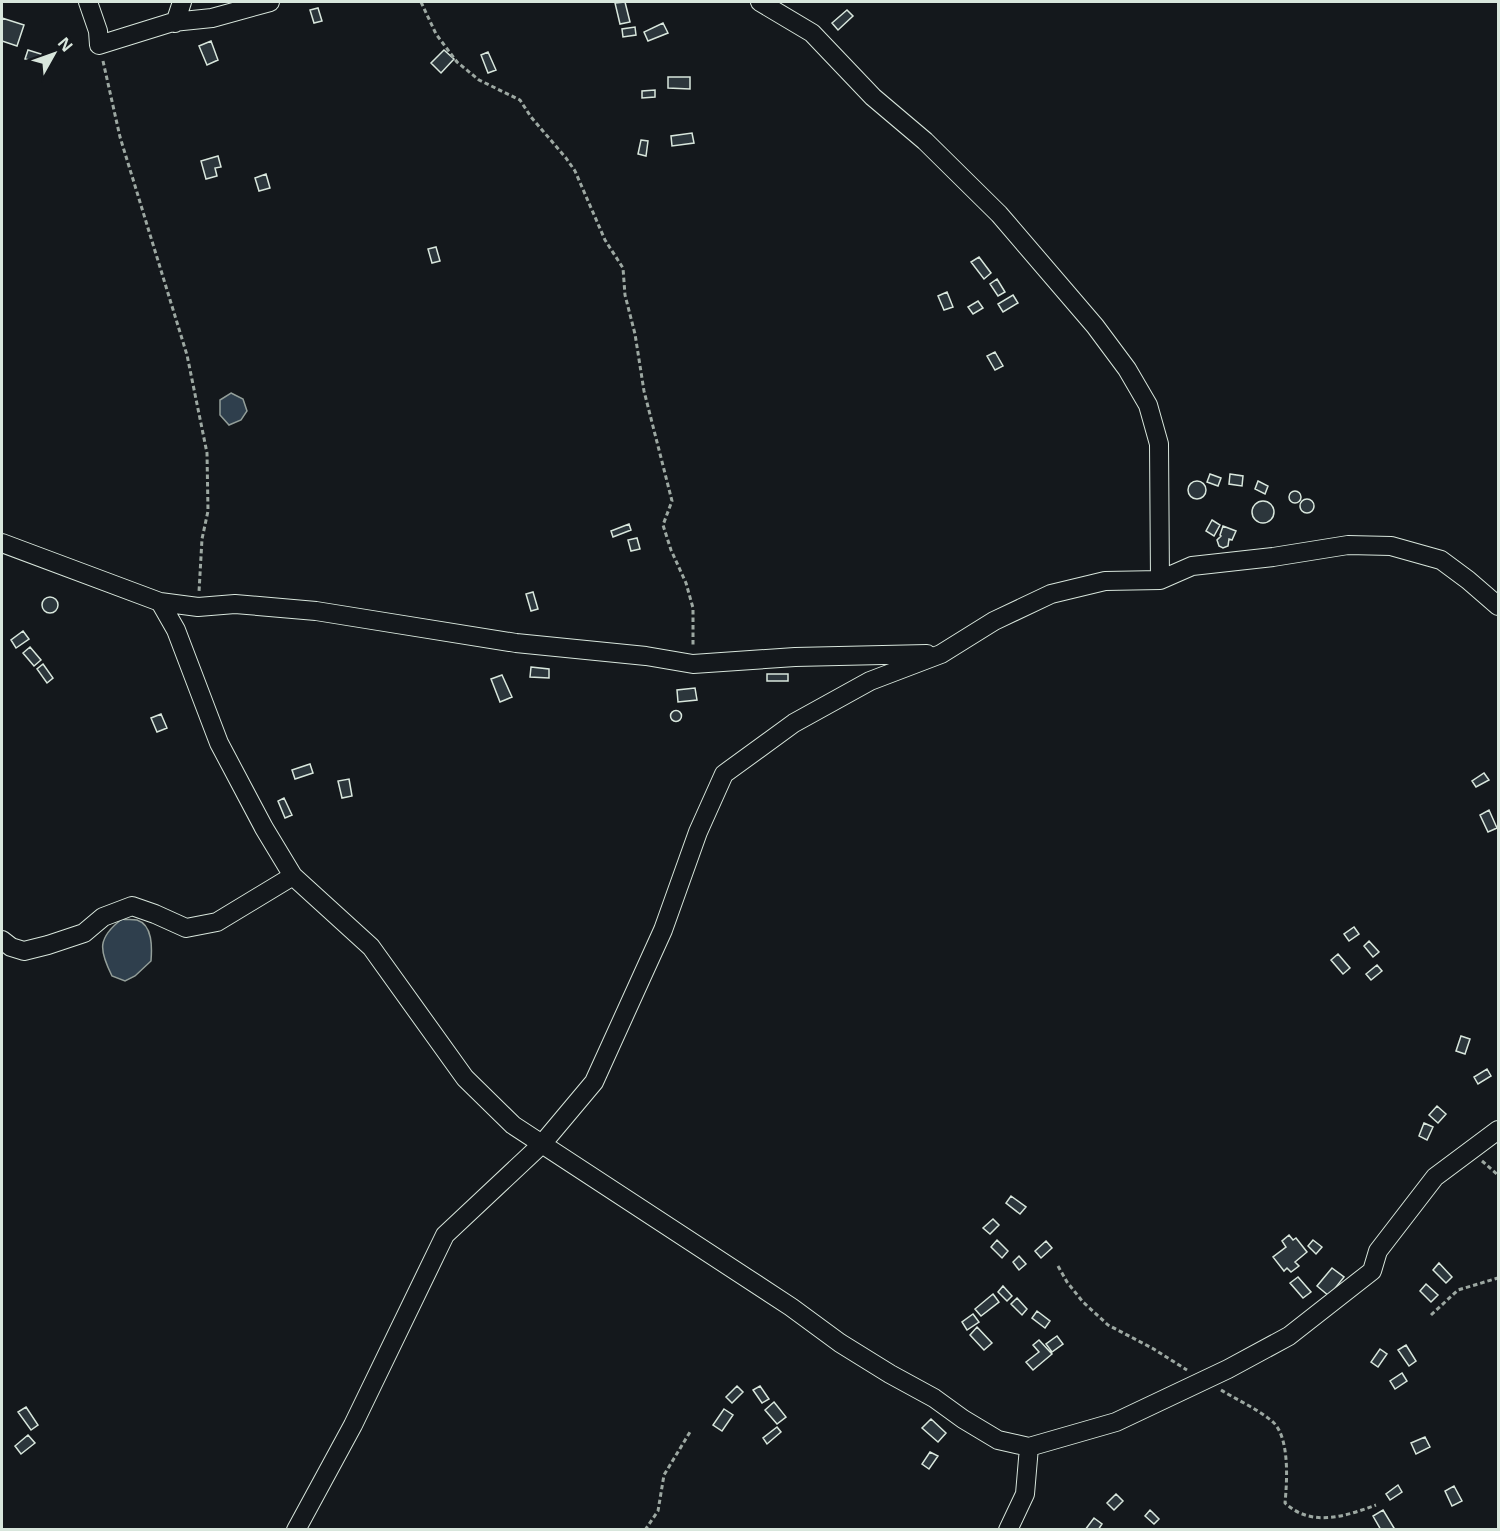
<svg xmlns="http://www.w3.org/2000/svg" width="1500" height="1531" font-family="'Open Sans',sans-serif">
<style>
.water{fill:#2f3f4d;stroke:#939e99;stroke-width:1.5}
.building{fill:#2c363c;stroke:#d8e6dc;stroke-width:1.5}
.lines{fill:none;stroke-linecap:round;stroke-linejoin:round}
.minor-casing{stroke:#d8e6dc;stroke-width:20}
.path{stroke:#9da8a2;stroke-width:3;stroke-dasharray:4.5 3;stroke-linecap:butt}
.minor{stroke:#14181c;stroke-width:18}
</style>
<rect width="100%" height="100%" fill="#14181c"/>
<path class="water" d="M231,393l12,6 4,12 -6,9 -12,5 -9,-10v-15z
M122,919c4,1 11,0 15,1 16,5 15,28 14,41l-16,15 -10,5 -13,-5c-13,-26 -15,-38 10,-57z"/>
<path class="building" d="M625,2l5,20 -10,2 -5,-21z
M318,8l4,13 -8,2 -4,-13z
M847,10l6,6 -15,14 -6,-7z
M2,18l22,7 -7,21 -15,-5z
M663,23l5,10 -20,8 -4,-9z
M635,27l1,8 -13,2 -1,-8z
M211,41l7,19 -11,5 -8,-19z
M28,50l13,4 -2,8 -14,-3z
M444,50l10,9 -13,14 -10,-10z
M488,52l8,18 -8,3 -7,-18z
M668,77h22v12l-22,-1z
M655,90v7l-13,1v-7z
M692,133l2,10 -22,3 -1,-10z
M641,140l7,1 -2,15 -8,-2z
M218,156l3,11 -6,1 2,8 -11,3 -5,-18z
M266,174l4,14 -11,3 -4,-13z
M436,247l4,14 -8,2 -4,-14z
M979,257l12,16 -7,6 -13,-17z
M997,279l8,13 -7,4 -8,-12z
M947,292l6,15 -9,3 -6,-14z
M1013,295l5,8 -15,9 -5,-8z
M978,301l5,7 -10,6 -5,-7z
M995,352l8,14 -8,4 -8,-14z
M1210,474l11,4 -3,8 -11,-4z
M1230,474l13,2 -1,10 -13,-2z
M1258,481l10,5 -3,8 -10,-5z
M1188 490a9 9 0 1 1 18 0a9 9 0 1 1-18 0Z
M1289 497a6 6 0 1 1 12 0a6 6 0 1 1-12 0Z
M1300 506a7 7 0 1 1 14 0a7 7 0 1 1-14 0Z
M1252 512a11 11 0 1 1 22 0a11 11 0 1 1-22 0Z
M1212,520l8,5 -6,11 -8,-5z
M629,524l2,6 -18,7 -2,-6z
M1223,526l13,5 -4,9 -3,-1 -1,7 -5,2 -4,-2 -2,-6 4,-4 -1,-1z
M637,538l3,11 -9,2 -3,-11z
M533,592l5,17 -7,2 -5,-17z
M42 605a8 8 0 1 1 16 0a8 8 0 1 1-16 0Z
M23,631l6,8 -13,9 -5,-8z
M30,647l11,13 -7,6 -11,-13z
M43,664l10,14 -6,5 -10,-14z
M531,667l18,2v9l-19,-1z
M767,674h21v7h-21z
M502,675l10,22 -12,5 -9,-23z
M695,688l2,12 -19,2 -1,-12z
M670.5 716a5.5 5.5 0 1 1 11 0a5.5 5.5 0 1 1-11 0Z
M161,714l6,14 -10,4 -6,-14z
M310,764l3,9 -18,6 -3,-9z
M1484,773l5,7 -13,7 -4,-6z
M349,779l3,17 -10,2 -4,-17z
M284,798l8,17 -7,3 -7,-17z
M1489,810l8,18 -9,4 -8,-17z
M1354,927l5,7 -10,7 -5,-7z
M1369,941l10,11 -6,5 -9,-11z
M1338,954l12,14 -7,6 -12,-14z
M1377,965l5,6 -11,9 -5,-6z
M1461,1036l9,3 -5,15 -9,-3z
M1487,1069l4,7 -13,8 -4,-7z
M1437,1106l9,8 -8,9 -9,-8z
M1424,1123l9,4 -6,13 -8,-4z
M1011,1196l15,11 -6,7 -14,-11z
M993,1219l6,6 -9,9 -7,-6z
M1289,1235l4,5 3,-2 11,14 -12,10 4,4 -8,6 -4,-4 -3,3 -11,-14 13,-10 -4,-6z
M997,1240l11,11 -6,7 -11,-11z
M1313,1240l9,7 -6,7 -8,-8z
M1046,1241l6,7 -11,10 -6,-7z
M1019,1256l7,8 -7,6 -6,-8z
M1439,1263l13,14 -6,6 -13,-13z
M1332,1268l12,9 -15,19 -12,-10z
M1298,1277l13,15 -8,6 -13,-15z
M1426,1284l12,11 -7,7 -11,-11z
M1003,1286l9,10 -5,5 -9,-9z
M993,1294l6,8 -18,14 -6,-7z
M1017,1298l10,11 -5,6 -11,-11z
M1037,1311l13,10 -5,7 -13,-10z
M973,1314l6,8 -12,8 -5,-8z
M977,1327l15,16 -8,7 -14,-15z
M1057,1336l6,8 -11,8 -6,-8z
M1039,1340l13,14 -19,16 -7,-8 13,-10 -6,-7z
M1406,1345l10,16 -7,5 -11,-16z
M1380,1349l7,5 -9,13 -7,-5z
M1402,1373l5,8 -12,8 -5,-8z
M737,1386l6,6 -11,11 -6,-6z
M760,1386l9,13 -7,4 -9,-13z
M774,1402l12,15 -9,7 -12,-14z
M26,1407l12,18 -7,5 -13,-18z
M724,1409l9,6 -11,16 -9,-6z
M931,1419l15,14 -8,9 -16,-14z
M777,1427l4,5 -14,12 -4,-6z
M28,1435l7,8 -14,11 -6,-8z
M1425,1437l5,10 -14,7 -5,-11z
M930,1452l8,4 -9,13 -7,-5z
M1398,1485l4,7 -12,8 -4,-6z
M1454,1486l8,15 -10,5 -7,-15z
M1116,1494l7,7 -9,9 -7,-7z
M1150,1510l9,9 -5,5 -9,-8z
M1383,1510l11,18 -2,2h-11l-8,-14z
M1094,1518l8,6 -4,6h-13z"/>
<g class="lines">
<defs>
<path id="minor" d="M88,2l10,29 1,14 74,-23 39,-4 58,-16
M760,2l52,31 61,64 52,44 74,73 96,112 32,43 21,36 11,39 1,136
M175,23l7,-21
M2,543l158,59 38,5 37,-3 81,7 200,32 130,13 47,8 102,-7 132,-3
M160,602l16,28 43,113 45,85 29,48 78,71 94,131 48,47 278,182 49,36 50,31 44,24 29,21 35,21 31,7 87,-25 112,-53 61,-33 83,-65 6,-20 57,-74 63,-47
M2,940l9,7 13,4 24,-6 36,-12 19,-16 29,-11 23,8 31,14 31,-6 76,-46
M296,1530l57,-105 92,-190 97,-91 52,-62 69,-152 35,-98 26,-58 70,-51 76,-42 71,-27 53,-33 57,-27 54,-13 55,-1 32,-14 81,-9 75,-12 43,1 50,14 27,20 30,26
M1008,1530l17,-36 4,-47"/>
</defs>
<use href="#minor" class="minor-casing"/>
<path class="path" d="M421,2l15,32 21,28 22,18 41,20 11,17 35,41 9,13 30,69 18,28 2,27 10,39 9,57 28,110 -9,24 8,25 15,33 7,25v39
M103,61l17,76 67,218 20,98 1,58 -6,28 -3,53
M1482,1161l16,14
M1058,1266l9,16 16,20 25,23 44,23 35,22
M1431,1315l27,-25 40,-12
M1221,1390c16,10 37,19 52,32 17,16 14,60 12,81 27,25 61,13 91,2
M645,1530l13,-19 6,-36 26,-43"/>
<use href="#minor" class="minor"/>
</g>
<rect width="1500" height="1531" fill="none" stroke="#d8e6dc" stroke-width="6"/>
<g transform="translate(54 54) rotate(50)" stroke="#14181c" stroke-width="4.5" paint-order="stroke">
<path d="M0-4.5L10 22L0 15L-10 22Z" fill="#d8e6dc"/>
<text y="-9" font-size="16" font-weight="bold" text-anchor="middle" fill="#d8e6dc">N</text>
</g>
</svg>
